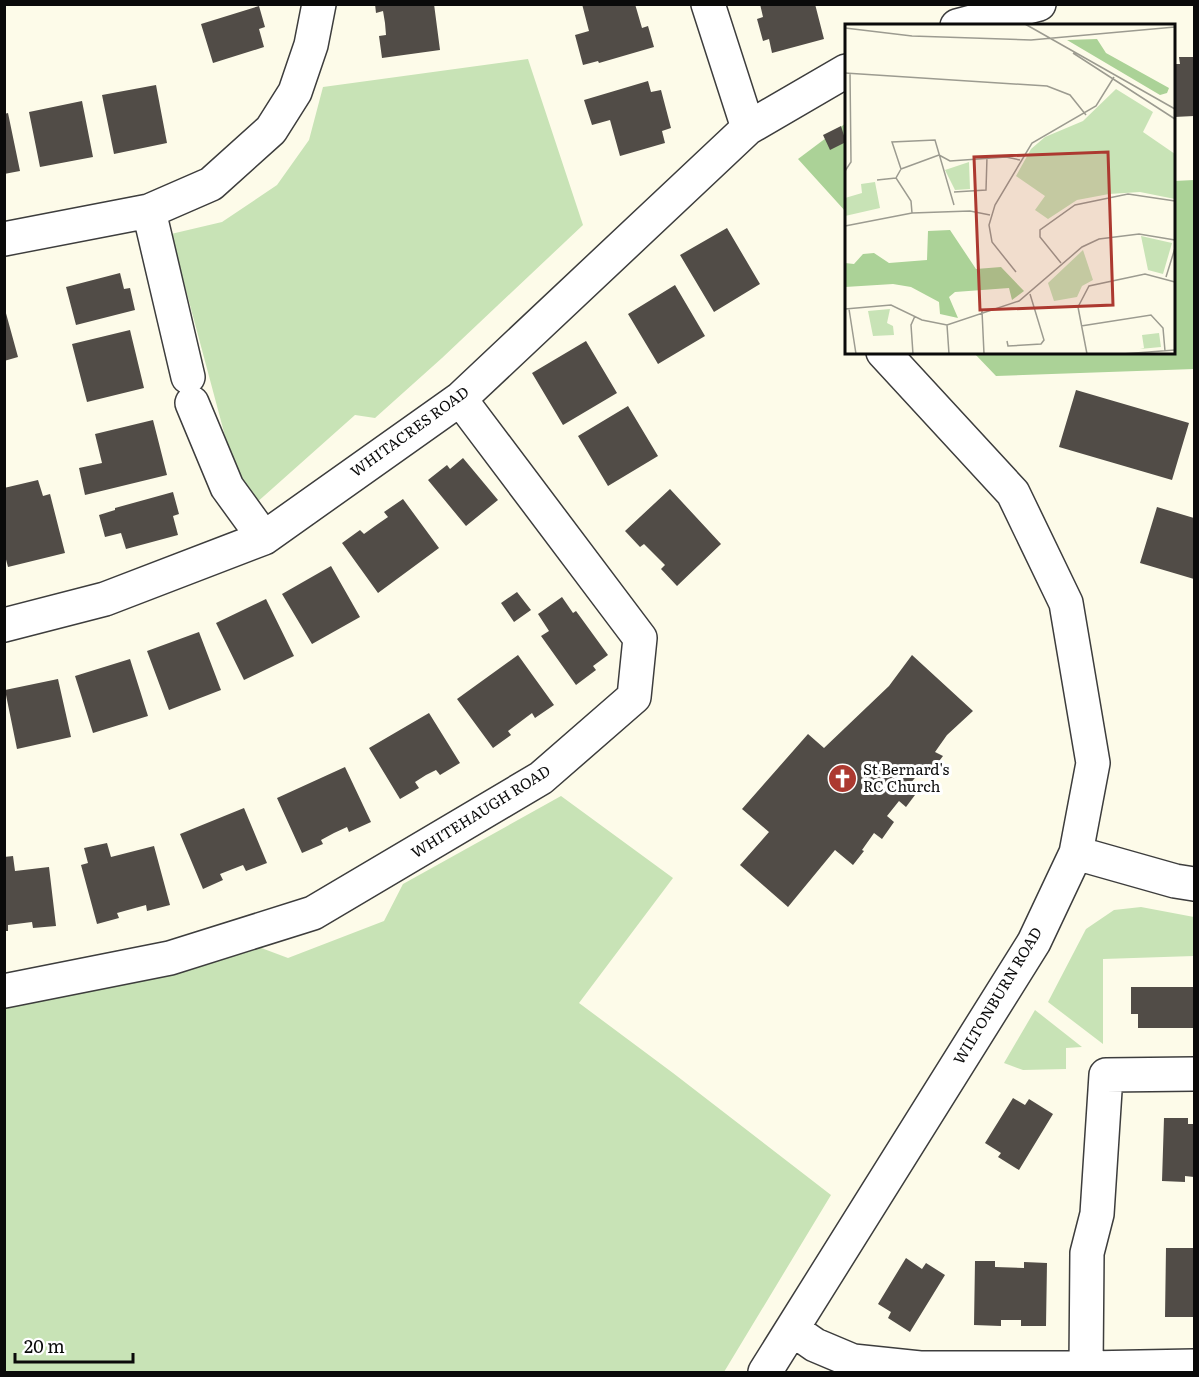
<svg xmlns="http://www.w3.org/2000/svg" width="1199" height="1377" font-family="Literata,serif">
<style>
.green{fill:#c8e3b6}
.forest{fill:#abd297}
.building{fill:#514c47}
.lines{fill:none;stroke-linecap:round;stroke-linejoin:round}
.minor-casing{stroke:#3d3d3d;stroke-width:36}
.minor{stroke:#fff;stroke-width:33}
.labels{text-anchor:middle;stroke-width:6;stroke-linejoin:round;paint-order:stroke}
.street-label{font-size:15px;fill:#0a0a0a;stroke:#fff}
.poi-label{font-size:15px;fill:#0a0a0a;stroke:#fff;text-anchor:start}
.inset-road{fill:none;stroke:#9c9b90;stroke-width:1.5}
.view{fill:#ac3930;fill-opacity:0.15;stroke:#ac3930;stroke-width:3}
.inset-edge{fill:none;stroke:#0a0a0a;stroke-width:3}
</style>
<rect width="100%" height="100%" fill="#fdfbe9"/>
<path class="green" d="M528,59l55,166 -141,133 -67,60 -20,-3 -100,89 -26,-53 -58,-217 51,-12 55,-37 32,-45 14,-53z
M561,796l112,82 -94,125 94,70 158,122 -107,177h-719v-367l251,-59 32,12 96,-37 19,-37z
M1141,907l53,10v39l-91,3v85l-55,-42 38,-73 28,-19z
M1035,1010l47,37 -16,1v21l-43,1 -19,-7z"/>
<path class="forest" d="M846,123v89l-48,-53z
M1194,180v189l-198,7 -22,-23 200,-1v-171z"/>
<path class="building" d="M375,4h59l6,46 -58,8 -3,-22 7,-1 -1,-12 -2,-12 -7,2z
M582,4h53l7,24 6,-2 6,21 -55,16 -1,-2 -15,4 -8,-30 14,-4z
M760,4h55l9,35 -52,14 -3,-14 -6,2 -6,-22 6,-2z
M259,6l6,21 -6,2 5,18 -51,16 -12,-39z
M1179,57h15v59l-20,1v-53h6z
M648,81l3,11 10,-2 10,38 -9,3 3,12 -45,13 -10,-36 -18,5 -8,-25z
M156,85l11,58 -53,11 -12,-59z
M82,101l11,56 -53,10 -11,-55z
M8,113l12,58 -16,3v-60z
M841,126l5,16 -16,8 -7,-15z
M727,228l33,56 -46,28 -34,-57z
M120,273l4,16 6,-1 5,22 -59,15 -10,-38z
M675,285l30,51 -47,28 -30,-50z
M4,306l14,51 -14,4z
M130,330l14,58 -57,14 -15,-58z
M586,341l31,52 -54,32 -31,-52z
M1076,390l113,33 -17,57 -113,-33z
M628,406l30,50 -50,30 -30,-50z
M153,420l14,55 -82,20 -6,-27 23,-5 -7,-29z
M463,458l35,42 -32,26 -38,-46 19,-15 3,4z
M38,480l5,16 7,-2 15,59 -57,14 -4,-15v-64z
M670,489l51,55 -44,42 -16,-17 4,-4 -21,-21 -4,3 -15,-16z
M173,492l6,22 -6,2 5,19 -52,14 -5,-16 -16,4 -6,-22 16,-5v-2z
M403,499l36,49 -61,45 -36,-50 18,-13 4,4 11,-8 13,-9 -4,-5z
M1157,507l37,11v61l-54,-16z
M331,566l29,51 -48,27 -30,-50z
M517,592l14,18 -17,12 -13,-19z
M562,597l11,16 3,-2 32,44 -15,11 3,4 -20,15 -35,-49 8,-5 -11,-17z
M266,599l28,57 -50,24 -28,-57z
M199,632l22,58 -52,20 -22,-59z
M518,655l36,50 -19,13 -3,-5 -24,18 3,4 -18,13 -36,-49z
M912,655l61,56 -26,24 -12,17 8,4 -13,17 -7,-5 -13,16 8,7 -12,16 -7,-6 -12,15 7,6 -12,17 -8,-6 -12,17 2,1 -11,14 -18,-15 -47,57 -48,-42 29,-33 -27,-23 66,-75 16,14 65,-62z
M130,659l18,57 -55,17 -18,-57z
M58,679l13,58 -54,12 -12,-59z
M429,713l31,50 -20,12 -4,-5 -10,5 -11,7 4,6 -19,11 -31,-51z
M345,767l26,55 -22,10 -2,-5 -13,6 -13,7 2,4 -21,9 -25,-55z
M244,808l23,55 -21,8 -3,-6 -23,9 3,6 -20,9 -23,-55z
M107,843l4,14 43,-11 16,59 -23,6 -1,-6 -29,8 2,5 -22,6 -16,-59 7,-2 -4,-15z
M13,856l2,15 34,-4 7,59 -23,2 -1,-6 -24,3v6h-4v-74z
M1131,987h63l-1,41h-55v-14h-7z
M1013,1098l12,7 4,-6 24,15 -34,56 -21,-13 3,-4 -16,-10z
M1164,1118h24v6h6v53l-9,-1v6l-23,-1z
M1166,1248h28v69h-29z
M906,1258l16,11 4,-6 19,12 -35,57 -22,-14 3,-6 -13,-8z
M975,1261h20v6l29,1v-6l23,1 -1,63h-25v-6h-20v6l-27,-1z"/>
<g class="lines">
<defs>
<path id="minor" d="M708,4l40,124
M957,26l82,-22
M149,211l39,166
M4,239l145,-28 62,-27 60,-54 24,-38 16,-47 8,-41
M192,403l35,84 37,51
M4,625l101,-26 159,-61 196,-139 288,-271 98,-57
M1076,853l99,28 19,3
M4,991l166,-33 143,-45 228,-135 93,-81 6,-59 -180,-239
M792,1329l23,16 38,16 67,7h166l108,-2
M1086,1368l1,-115 10,-39 9,-139 88,-1
M765,1372l269,-430 42,-89 17,-90 -27,-160 -53,-110 -130,-141"/>
</defs>
<use href="#minor" class="minor-casing"/>
<use href="#minor" class="minor"/>
</g>
<defs>
<symbol id="church-disc" viewBox="-11 -11 22 22"><circle r="9.5" fill="#ac3930" stroke="#fff"/><path d="M-1.2-6h2.4v3.5h3.3v2.4h-3.3V6h-2.4V-.1h-3.3v-2.4h3.3Z" fill="#fff"/></symbol>
</defs>
<g fill-rule="evenodd">
<use href="#church-disc" x="826" y="762" width="33" height="33"/>
</g>
<g class="labels">
<g class="street-label">
<text transform="translate(410 432) rotate(-36)" y="5">WHITACRES ROAD</text>
<text transform="translate(481 812) rotate(-32)" y="5">WHITEHAUGH ROAD</text>
<text transform="translate(998 996) rotate(-59)" y="5">WILTONBURN ROAD</text>
</g>
<g class="poi-label">
<text x="863" y="775">St Bernard's<tspan x="863" dy="17">RC Church</tspan></text>
</g>
</g>
<g transform="translate(845 24)">
<rect width="330" height="330" fill="#fdfbe9"/>
<path d="M271,65l37,23 -10,20 32,22v45l-35,-7 -31,2 -32,6 -29,19 -13,-9 10,-14 -29,-20 15,-27 14,-12 38,-16zM124,138l1,27 -15,1 -10,-20zM30,158l5,26 -35,8v-18l17,-5 -1,-9zM296,212l31,7 -9,31 -15,-4zM238,226l10,30 -11,6 -5,11 -23,4 -6,-18zM45,285l-3,14 6,3 1,9 -21,1 -5,-25zM314,309l2,14 -21,2 4,-1 -2,-13z" fill="#c8e3b6"/>
<path d="M252,15l9,14 63,35 -2,5 -7,2 -93,-55zM105,206l26,39 25,-2 23,24 -12,9 -3,-12 -54,4 -6,5 9,21 -18,-4 -1,-12 -28,-15 -18,-3 -48,3v-24l9,1 9,-10 11,-1 15,10 38,-3 1,-29z" fill="#abd297"/>
<path class="inset-road" d="M180,0l150,85M0,4l67,8 119,4 144,-13M228,29l102,66M0,49l202,13 23,9 16,20M94,131l11,6 56,-4 14,3M56,145l-9,-27 43,-2 19,65M56,145l-5,9 15,23 1,12M56,145l38,-14M0,147l6,-9 -1,-89M32,156l19,-2M109,168l32,-2 1,-33M0,202l67,-13 58,-2 20,4M216,239l-21,-26v-7l35,-25 53,-11 47,7M171,248l-24,-30 -3,-17 6,-20 37,-62 64,-37 18,-29M321,253l9,-29M0,285l46,-4 31,15 25,5 72,-24 63,-54 17,-8 40,-5 36,6M4,285l7,45M137,287l2,43M102,301l2,29M236,302l70,-11 12,13 2,23M162,317l1,5 33,-2 3,-4 -14,-46M68,330l-2,-29 4,-9M242,330l-9,-47 11,-21 56,-12 30,8M277,330l53,-4"/>
<path class="view" d="M263,128l5,153 -133,5 -6,-153z"/>
<rect width="330" height="330" class="inset-edge"/>
</g>
<rect width="1199" height="1377" fill="none" stroke="#0a0a0a" stroke-width="12"/>
<path d="M15 1353v9h118v-9" fill="none" stroke="#0a0a0a" stroke-width="3"/>
<text x="24" y="1353" font-size="18" fill="#0a0a0a" stroke="#ffffff" stroke-width="4.5" paint-order="stroke">20 m</text>
</svg>
